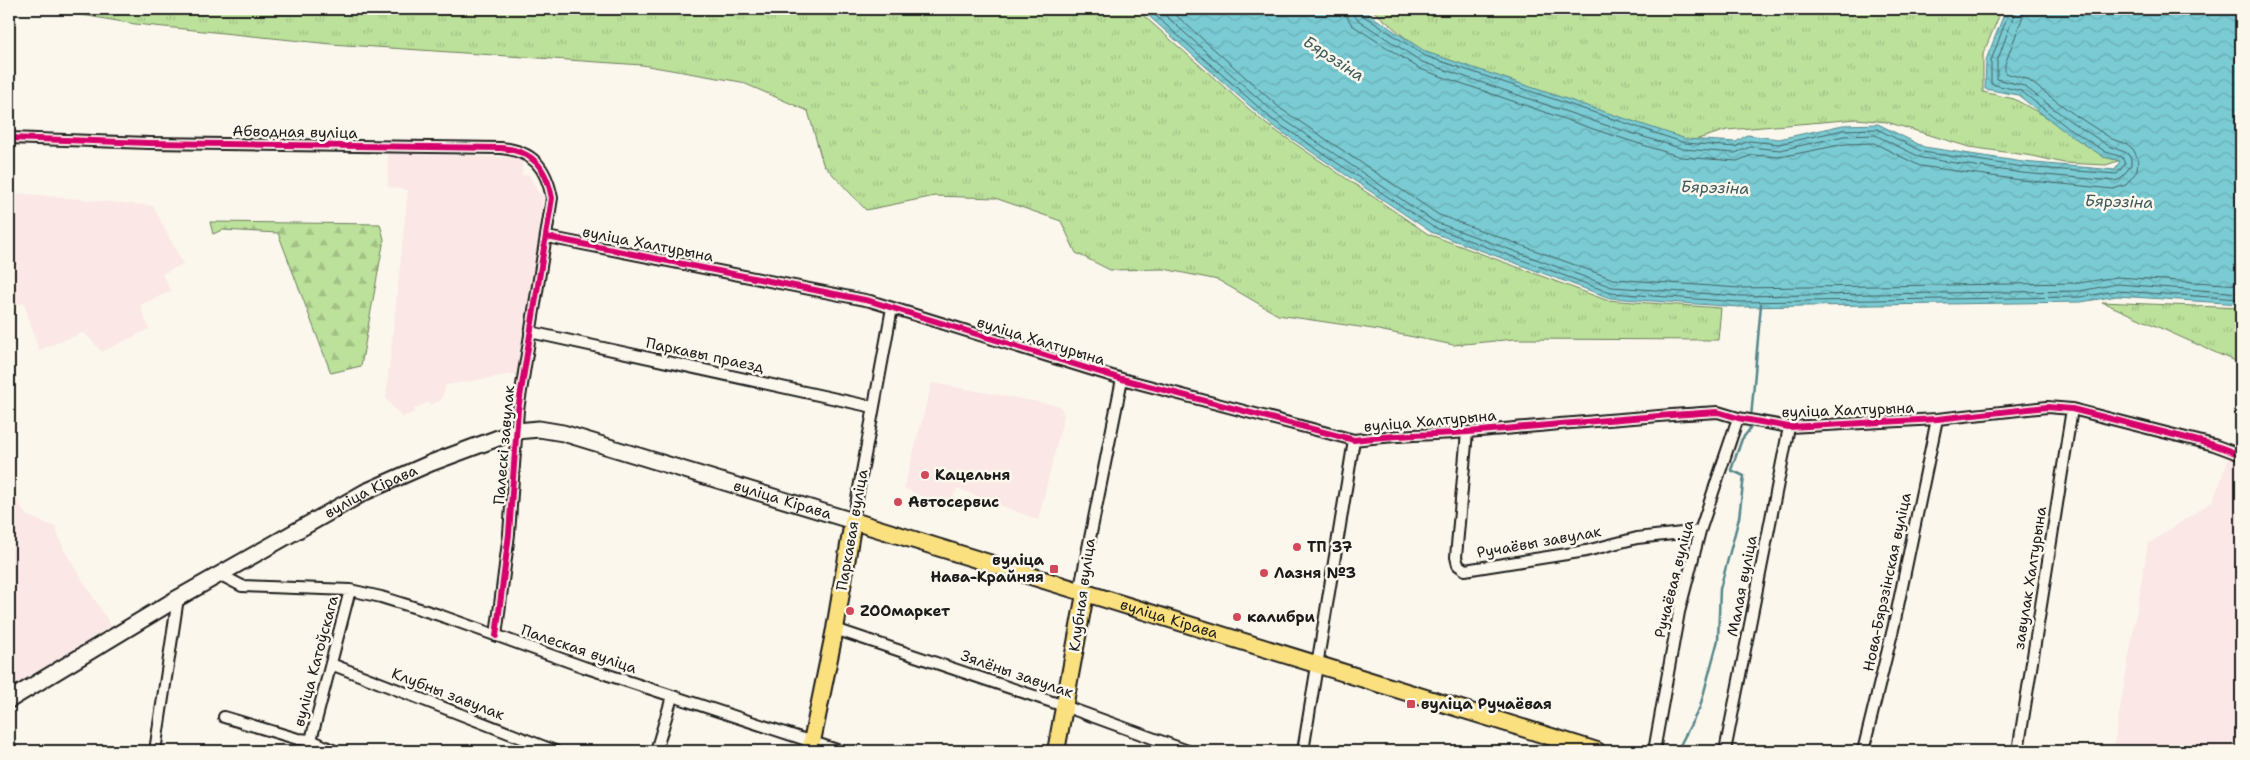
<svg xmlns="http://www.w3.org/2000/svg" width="2250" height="760" font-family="'Shantell Sans',sans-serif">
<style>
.built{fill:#fae7e6}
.grass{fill:url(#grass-tufts);stroke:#6c7e5c}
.forest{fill:url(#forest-firs);stroke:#6c7e5c}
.water{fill:url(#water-waves);stroke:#54858a}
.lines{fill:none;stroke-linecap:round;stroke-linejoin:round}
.shore{stroke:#426265;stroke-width:1}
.stream{stroke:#54858a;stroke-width:2.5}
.minor-casing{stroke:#1c1c1c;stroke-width:14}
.secondary-casing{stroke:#1c1c1c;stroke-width:19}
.primary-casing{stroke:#1c1c1c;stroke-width:20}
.minor{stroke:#fbf7ec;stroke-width:10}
.secondary{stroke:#fbf7ec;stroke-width:15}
.primary{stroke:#fbe080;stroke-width:16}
.cycleway-casing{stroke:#fbf7ec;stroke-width:9}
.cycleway{stroke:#d6006c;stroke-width:6}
.poi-dot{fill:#d1495b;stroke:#fbf7ec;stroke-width:2}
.labels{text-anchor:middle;stroke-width:5;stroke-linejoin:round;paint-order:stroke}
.street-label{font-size:15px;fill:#1c1c1c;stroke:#fbf7ec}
.poi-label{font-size:15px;font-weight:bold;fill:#1c1c1c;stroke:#fbf7ec;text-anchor:start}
.water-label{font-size:16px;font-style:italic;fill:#3d595c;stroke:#fbf7ec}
</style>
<defs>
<pattern id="grass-tufts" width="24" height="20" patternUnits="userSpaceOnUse" patternTransform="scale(1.25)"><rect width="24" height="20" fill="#bce19b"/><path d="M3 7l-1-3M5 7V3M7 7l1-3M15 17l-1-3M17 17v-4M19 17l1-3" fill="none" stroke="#a1c085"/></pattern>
<pattern id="forest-firs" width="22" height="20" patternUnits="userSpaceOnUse" patternTransform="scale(1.25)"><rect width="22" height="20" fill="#bce19b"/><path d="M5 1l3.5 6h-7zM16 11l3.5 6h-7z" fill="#a1c085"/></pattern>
<pattern id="water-waves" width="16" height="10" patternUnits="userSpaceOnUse" patternTransform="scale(1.25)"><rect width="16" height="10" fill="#7acbd3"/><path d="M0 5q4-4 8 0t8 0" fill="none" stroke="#69aeb5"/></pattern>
</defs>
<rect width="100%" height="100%" fill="#fbf7ec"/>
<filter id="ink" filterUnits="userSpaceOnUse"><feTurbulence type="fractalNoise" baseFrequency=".02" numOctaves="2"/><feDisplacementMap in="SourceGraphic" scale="10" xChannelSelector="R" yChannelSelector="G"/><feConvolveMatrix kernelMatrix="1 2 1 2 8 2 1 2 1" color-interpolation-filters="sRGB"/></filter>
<g filter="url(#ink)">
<path class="built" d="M388,153l134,5v17h7l10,19 4,1 -12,105 -12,73 -73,12 -5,15 -11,5 -1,-3 -5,2 -10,5 1,3 -13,5 -16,-18 22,-209 -20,-3z
M15,193l138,13 30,58 -21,10 9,17 -31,14 9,24 -47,23 -18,-20 -45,18 -15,-47 -15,4v-79l5,-6z
M932,383l128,23 4,9 -26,105 -81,-32 -9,21 -44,-21z
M2229,458l12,5v288h-128l35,-207 65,-43z
M9,487l17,28 29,12 9,23 47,76 -102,63z"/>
<path class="grass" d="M47,9h1089l130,115 162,110 178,66 115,8 -3,32 -203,-1 -61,6 -81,-16 -95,-14 -60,-35 -54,-11 -54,1 -34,-17 -15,-32 -66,-23 -60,-2 -69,14 -43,-46 -15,-53 -67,-29 -99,-17 -311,-21 -196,-20z
M1371,9h631l-19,45v38l31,7 110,60 -18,6 -42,-2 -31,-7 -64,-9 -82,-25 -30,-3 -130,11 -39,12 -262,-87z
M2102,302l139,6v56z"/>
<path class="forest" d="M210,222l170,2 4,15 -23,127 -30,7 -53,-140 -56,-3 -9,4z"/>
<path class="water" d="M1141,9h220l65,43 260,87 50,3 11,-7 32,4 64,-14 35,-1 46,23 99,15 92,8 5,-9 -16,-4 -40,-26 -46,-36 -33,-6 1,-29 20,-51h235v295l-124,-8 -36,6 -342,5 -129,-9 -179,-66 -161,-108z"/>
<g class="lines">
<path class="shore" d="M1148,9l125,111 160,107 178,66 128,9 341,-5 37,-6 124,8
M1158,9l119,106 158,107 177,65 127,9 341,-5 37,-7 124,9
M1169,9l112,100 158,106 174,64 126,9 340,-5 38,-6 124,8
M1346,9l1,8 5,8 68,44 179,62 82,26 56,4 15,-6 28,2 65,-13 29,-1 46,23 101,14 92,9 13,-4 11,-14 1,-12 -5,-10 -6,-5 -15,-5 -37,-24 -48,-36 -22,-6v-9l18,-48 1,-7
M1353,9l1,6 4,5 64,42 180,62 81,25 52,4 15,-6 30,3 64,-14 31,-1 47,23 100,15 92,8 7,-2 10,-14v-6l-4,-6 -18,-7 -39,-25 -46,-35 -27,-7v-17l19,-53
M1359,9l3,6 63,41 260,87 50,4 14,-6 30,3 64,-14 34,-1 46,23 100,15 94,7 8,-10 -3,-7 -16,-5 -39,-25 -46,-36 -30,-7v-23l19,-52"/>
<path class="stream" d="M1751,418l10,-114
M1677,751l23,-44 18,-67 2,-51 19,-71 5,-42 -13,-6 11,-31 8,-10v-5"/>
<defs>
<path id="minor" d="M9,138l140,5 352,5c32,3 45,19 51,50l-34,212 -9,124 -13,102
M547,237l323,64 252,78 232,61c38,-5 76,-5 114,-8 83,-7 166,-15 250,-20l20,6 51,9 148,-8 110,-12 25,2 142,36 27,10
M530,332l343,75
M1467,432l-11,125 2,8 7,5 121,-19 51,-13 63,-7
M853,521l39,-213
M219,574l23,12 108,4 31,7 58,18 145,52 256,84
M1085,594l-4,-11 41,-204
M835,629l229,77 124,45
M331,664l224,87
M224,717l74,22 13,1 24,11
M155,751l23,-153
M306,751l5,-11 39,-150
M656,751l16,-54
M1303,751l51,-311
M1654,751l25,-139 21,-81 38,-113
M1725,751l64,-324
M1863,751l31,-126 43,-206
M2018,751l54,-342"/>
<g id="secondary">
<path id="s1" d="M9,700l169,-102 187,-106 66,-29 86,-32 22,-2 24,4 290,88"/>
</g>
<g id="primary">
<path id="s2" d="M810,751l25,-122 18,-108 744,230"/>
<path d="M1056,751l29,-157"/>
</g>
</defs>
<use href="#minor" class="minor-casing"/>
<use href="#secondary" class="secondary-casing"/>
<use href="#primary" class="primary-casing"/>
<use href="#minor" class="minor"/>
<use href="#secondary" class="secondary"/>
<use href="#primary" class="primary"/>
<defs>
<path id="cycleway" d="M9,138l140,5 352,5c32,3 45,19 51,50l-34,212 -9,124 -13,102
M547,237l323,64 252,78 232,61c38,-5 76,-5 114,-8 83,-7 166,-15 250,-20l20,6 51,9 148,-8 110,-12 25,2 142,36 27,10"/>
</defs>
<use href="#cycleway" class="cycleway-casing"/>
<use href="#cycleway" class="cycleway"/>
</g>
</g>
<g class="poi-dot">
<circle cx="925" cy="475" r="5"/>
<circle cx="898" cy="502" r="5"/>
<circle cx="1297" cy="547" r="5"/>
<rect x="1049" y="564" width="10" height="10" rx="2.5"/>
<circle cx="1264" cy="573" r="5"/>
<circle cx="850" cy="611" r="5"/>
<circle cx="1237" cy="617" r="5"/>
<rect x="1406" y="699" width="10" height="10" rx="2.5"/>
</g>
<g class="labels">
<g class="street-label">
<text transform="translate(295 132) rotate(1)" y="5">Абводная вуліца</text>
<text transform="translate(648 244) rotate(11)" y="5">вуліца Халтурына</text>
<text transform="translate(1041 341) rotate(17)" y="5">вуліца Халтурына</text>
<text transform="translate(705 355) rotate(12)" y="5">Паркавы праезд</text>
<text transform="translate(1848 410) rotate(-2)" y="5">вуліца Халтурына</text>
<text transform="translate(1430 421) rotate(-5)" y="5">вуліца Халтурына</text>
<text transform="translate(504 445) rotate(-85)" y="5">Палескі завулак</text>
<text dy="5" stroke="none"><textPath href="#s1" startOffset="418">вуліца Кірава</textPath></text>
<text dy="5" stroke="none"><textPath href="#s1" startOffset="852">вуліца Кірава</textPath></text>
<text transform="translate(852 530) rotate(-80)" y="5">Паркавая вуліца</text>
<text transform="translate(1539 542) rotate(-10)" y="5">Ручаёвы завулак</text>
<text transform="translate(2030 578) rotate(-81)" y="5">завулак Халтурына</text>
<text transform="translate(1674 579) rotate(-76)" y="5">Ручаёвая вуліца</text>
<text transform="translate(1887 582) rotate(-78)" y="5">Нова-Бярэзінская вуліца</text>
<text transform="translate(1742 586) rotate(-79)" y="5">Малая вуліца</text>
<text transform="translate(1082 595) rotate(-82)" y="5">Клубная вуліца</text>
<text dy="5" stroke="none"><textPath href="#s2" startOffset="565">вуліца Кірава</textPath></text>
<text transform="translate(579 649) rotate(19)" y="5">Палеская вуліца</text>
<text transform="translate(316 661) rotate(-75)" y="5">вуліца Катоўскага</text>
<text transform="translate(1017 674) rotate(19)" y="5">Зялёны завулак</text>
<text transform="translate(448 694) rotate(21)" y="5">Клубны завулак</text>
</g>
<g class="poi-label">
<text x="935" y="480">Кацельня</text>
<text x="908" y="507">Автосервис</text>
<text x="1307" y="552">ТП 37</text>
<text x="1044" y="565" text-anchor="end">вуліца<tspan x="1044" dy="17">Нава-Крайняя</tspan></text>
<text x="1274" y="578">Лазня №3</text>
<text x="860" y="616">ZOOмаркет</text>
<text x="1247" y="622">калибри</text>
<text x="1421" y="709">вуліца Ручаёвая</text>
</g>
<g class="water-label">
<text transform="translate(1334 58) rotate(33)" y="6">Бярэзіна</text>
<text transform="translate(1715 187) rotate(2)" y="6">Бярэзіна</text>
<text transform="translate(2119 201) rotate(2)" y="6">Бярэзіна</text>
</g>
</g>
<rect width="2250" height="760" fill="none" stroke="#fbf7ec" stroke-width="30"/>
<rect x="15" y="15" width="2220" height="730" fill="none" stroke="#1c1c1c" stroke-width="2" filter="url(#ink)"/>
</svg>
